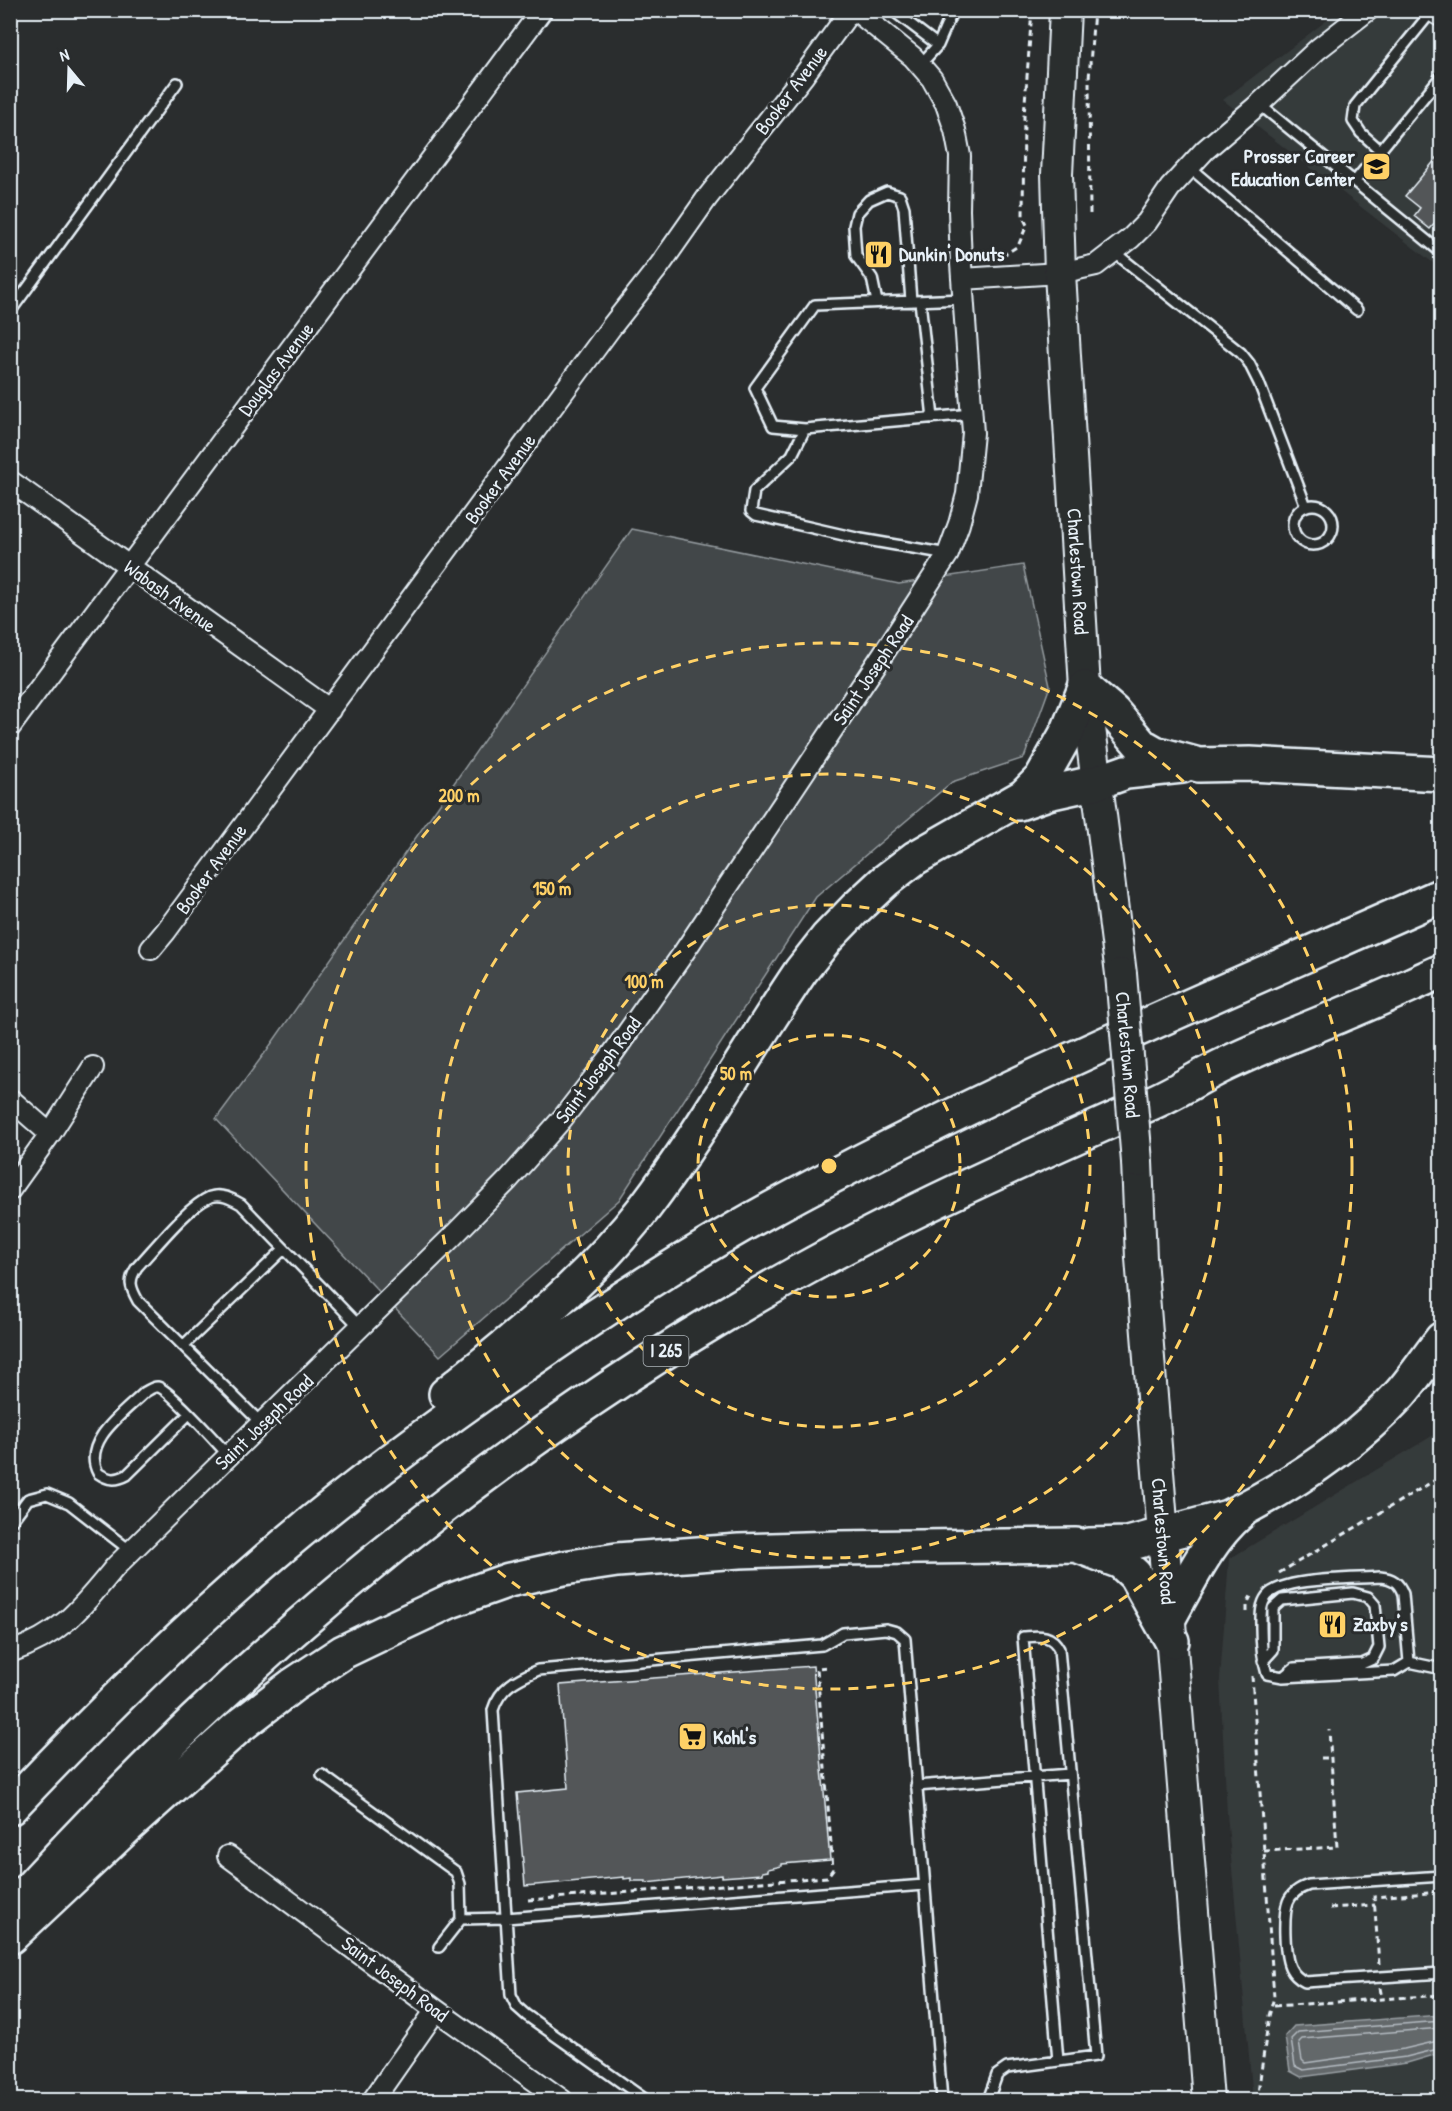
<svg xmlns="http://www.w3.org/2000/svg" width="1452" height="2111" font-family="'Patrick Hand',sans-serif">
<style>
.built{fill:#363a3b}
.green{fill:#424648;stroke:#959ca0;stroke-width:1.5}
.water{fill:#63686b;stroke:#989fa3;stroke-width:1.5}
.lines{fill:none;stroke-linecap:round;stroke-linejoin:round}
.shore{stroke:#b3bac0;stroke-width:1.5}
.building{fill:#535759;stroke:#e8f1f8;stroke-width:1.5}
.lane-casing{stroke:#e8f1f8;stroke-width:14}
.street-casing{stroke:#e8f1f8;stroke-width:24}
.primary-casing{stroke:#e8f1f8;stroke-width:34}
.highway-casing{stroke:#e8f1f8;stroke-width:38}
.path{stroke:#e8f1f8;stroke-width:3;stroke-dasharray:6 4.5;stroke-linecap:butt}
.lane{stroke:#2a2d2e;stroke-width:9}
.street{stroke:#2a2d2e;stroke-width:20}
.primary{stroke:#2a2d2e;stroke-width:30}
.highway{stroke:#2a2d2e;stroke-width:33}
.primary-bridge-casing{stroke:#e8f1f8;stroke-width:34;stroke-linecap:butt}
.primary-bridge{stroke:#2a2d2e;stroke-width:30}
.ring{fill:none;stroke:#ffd166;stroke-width:3;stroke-dasharray:10 8}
.labels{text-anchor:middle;stroke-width:6;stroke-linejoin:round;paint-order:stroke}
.shield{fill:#2a2d2e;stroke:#afb6bb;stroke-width:1.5}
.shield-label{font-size:18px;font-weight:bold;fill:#e8f1f8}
.street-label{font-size:20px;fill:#e8f1f8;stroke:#2a2d2e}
.poi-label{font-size:20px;font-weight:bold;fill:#e8f1f8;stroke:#2a2d2e;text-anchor:start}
.centre{fill:#ffd166;stroke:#2a2d2e;stroke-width:3}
.ring-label{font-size:18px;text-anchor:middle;font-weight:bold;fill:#ffd166;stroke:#2a2d2e;stroke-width:6;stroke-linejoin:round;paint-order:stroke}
</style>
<rect width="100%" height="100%" fill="#2a2d2e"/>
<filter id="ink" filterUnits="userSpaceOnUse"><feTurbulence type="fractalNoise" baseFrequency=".0167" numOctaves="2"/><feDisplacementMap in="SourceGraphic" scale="12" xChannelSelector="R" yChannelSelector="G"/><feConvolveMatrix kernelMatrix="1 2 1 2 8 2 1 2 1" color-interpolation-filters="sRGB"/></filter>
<g filter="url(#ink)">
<path class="built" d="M1339,11h102v258l-218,-169z
M1441,1426v674h-188l-26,-286 -7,-135 9,-120 208,-126z"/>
<path class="green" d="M632,529l267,55 124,-19 27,121 -26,72 -72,24 -136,115 -197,303 -179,156 -224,-237 51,-69z"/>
<path class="water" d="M1441,2015v38l-34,10 -106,14 -11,-6 -5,-35 9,-10z"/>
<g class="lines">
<path class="shore" d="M1442,2021l-144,11 -7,7 4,27 8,4 103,-13 36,-9
M1442,2028l-140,11 -3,3 3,18 3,3 99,-14 38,-9"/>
</g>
<path class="building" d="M1442,152v63l-12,14 -16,-13 6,-8 -15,-12z
M813,1666l17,194 -48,4v2l-14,3v2l-6,1v2l-40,3v-2l-76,8v-2h-15v-3l-7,1v-2l-99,9 -8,-93 51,-5 -8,-103z"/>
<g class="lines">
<defs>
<path id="lane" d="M892,10l46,35
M920,65l18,-20 15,-35
M1259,104l183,149
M1380,150l-19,-17 -8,-12 2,-15 77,-95
M1189,167l168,143
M1355,181l87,-106
M1114,252l127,101 8,10 10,20 47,123
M964,299l-149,6 -60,83 18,38 32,3 167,-15
M920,301l13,117
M877,302l-5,-24 -16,-22 -2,-30 3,-13 12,-13 18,-8 13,4 4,12 7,93
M10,312l167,-229
M805,429l-13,26 -38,36 -3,20 5,4 105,24 87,15
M1293 525a20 20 0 1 1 40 0a20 20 0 1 1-40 0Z
M183,1346l101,-97
M189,1414l-62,61c-11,6 -19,5 -29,-2 -17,-32 27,-61 47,-81 4,-2 9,-6 13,-5 10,1 61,58 71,69
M262,1424l-124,-123c-8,-14 -10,-20 -1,-34 18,-19 50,-60 73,-70 11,-4 22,2 31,7l119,123
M10,1523l18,-24 19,-5 22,9 63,49
M1263,1661l10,-11v-42l9,-8 71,-7 15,4 7,8 4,42 -6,12 -11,5 -68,4 -11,9
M1409,1662l-6,-68c-4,-12 -11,-16 -23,-17 -25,2 -98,0 -113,19 -7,9 -6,21 -6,32 0,16 1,30 6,46l16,3 111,-6 15,-9 33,7
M322,1775l134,97 4,12 1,35 45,-1 418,-33
M916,1786l154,-12
M1442,1876l-133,9c-9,3 -17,7 -21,17 -5,13 -4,55 3,67 3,6 8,10 14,13l137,-9
M439,1947l22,-28
M646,2100l-120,-85 -9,-8 -6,-12 -18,-285c7,-23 24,-31 45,-40l284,-25 21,-12 43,-4 11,3 8,7 37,461
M988,2100l9,-25 10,-7 89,-12 -37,-407c-8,-16 -21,-13 -36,-12l35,424
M1437,2100h5"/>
<path id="street" d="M1430,10l12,7
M962,279l98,-6 36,-8 35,-27 16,-16 23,-34 35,-38 54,-46 59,-55 50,-39
M10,481l320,229
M10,727l532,-717
M151,949l15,-18 446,-605 48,-61 47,-67 97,-123 47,-65
M10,1099l40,35
M10,1190l40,-56 43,-67
M10,1652c52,-17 73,-46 106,-86l335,-328 57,-58 54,-61 49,-63 69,-98 213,-319 55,-85 11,-30 8,-30 6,-61 -12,-169 -2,-54 1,-54 -5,-26 -9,-26 -14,-25 -19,-22 -58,-47
M228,1856l208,154 126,90
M373,2100l63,-90"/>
<g id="primary">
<path id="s1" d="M1065,10l-8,164 3,99 25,415 36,286"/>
<path id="s2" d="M1137,1162l4,96 67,842"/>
</g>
<path id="highway" d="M1019,803l29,-10 50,-11 28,-10 56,-6
M446,1394c71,-57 143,-114 199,-187 57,-75 103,-158 156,-236l26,-33 29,-30 29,-27 30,-23 109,-62 17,-17 27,-48 17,-43 28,24 28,33 14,8 44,12 51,-1 192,10
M1089,1545l39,-1 100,-27c62,-31 125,-72 172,-123 15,-17 28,-37 42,-55
M1170,1616c20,-36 39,-77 71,-104
M10,1808c83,-88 169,-173 260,-251 83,-71 171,-135 261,-197 78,-54 158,-106 240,-151 217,-119 445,-214 671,-314
M10,1910c227,-252 490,-471 787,-637 114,-64 233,-116 352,-169 27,-11 51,-28 77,-40 39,-19 80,-34 120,-51 32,-13 64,-28 96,-42
M10,1937l119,-112 108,-97 56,-43 50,-33 52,-25 55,-26 59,-21 55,-12 53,-8 122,-9 98,-3 239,-3 45,17 14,13 37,66"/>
</defs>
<use href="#lane" class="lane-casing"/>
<use href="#street" class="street-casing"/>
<use href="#primary" class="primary-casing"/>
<use href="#highway" class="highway-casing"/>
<path class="path" d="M1090,214l-1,-135 5,-69
M1002,256l16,-10 9,-21 -4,-8 1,-101 8,-106
M1279,1573l163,-97
M1247,1612v-8l4,-8
M1252,1676l22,321 -5,19 -12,84
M1321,1758h10
M1264,1851l73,-4 -8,-117
M528,1900l299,-23 6,-8 -16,-201 12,-1
M1330,1908l45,-3
M1379,1964l-5,-67 68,-5
M1380,1988l2,10
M1274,2006l168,-11"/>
<use href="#lane" class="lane"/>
<use href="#street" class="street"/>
<use href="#primary" class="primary"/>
<use href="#highway" class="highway"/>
<defs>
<g id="primary-bridge">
<path id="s3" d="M1121,974l16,188"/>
</g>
</defs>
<use href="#primary-bridge" class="primary-bridge-casing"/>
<use href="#primary-bridge" class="primary-bridge"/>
</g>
</g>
<g class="ring">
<circle cx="829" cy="1166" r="131"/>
<circle cx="829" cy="1166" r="261"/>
<circle cx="829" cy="1166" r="392"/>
<circle cx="829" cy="1166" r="523"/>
</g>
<defs>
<symbol id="school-square" viewBox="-11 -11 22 22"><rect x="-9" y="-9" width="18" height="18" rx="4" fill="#ffd166" stroke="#2a2d2e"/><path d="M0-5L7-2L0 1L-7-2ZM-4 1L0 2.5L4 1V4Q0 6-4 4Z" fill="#111"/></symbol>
<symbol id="restaurant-square" viewBox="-11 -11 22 22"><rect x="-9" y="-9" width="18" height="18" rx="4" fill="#ffd166" stroke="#2a2d2e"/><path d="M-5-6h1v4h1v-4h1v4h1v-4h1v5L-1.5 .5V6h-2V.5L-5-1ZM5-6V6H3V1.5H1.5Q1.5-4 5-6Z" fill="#111"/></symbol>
<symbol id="supermarket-square" viewBox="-11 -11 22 22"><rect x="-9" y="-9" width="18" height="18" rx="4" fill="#ffd166" stroke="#2a2d2e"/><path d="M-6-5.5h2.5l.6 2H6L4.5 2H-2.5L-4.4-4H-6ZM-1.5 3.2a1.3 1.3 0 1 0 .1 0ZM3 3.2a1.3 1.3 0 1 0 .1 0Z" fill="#111"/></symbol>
</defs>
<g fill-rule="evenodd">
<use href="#school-square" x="1360" y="150" width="33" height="33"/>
<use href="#restaurant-square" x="862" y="238" width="33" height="33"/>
<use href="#restaurant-square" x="1316" y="1608" width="33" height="33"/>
<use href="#supermarket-square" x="676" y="1720" width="33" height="33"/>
</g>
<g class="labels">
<rect class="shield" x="643.5" y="1336" width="45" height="30" rx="4.5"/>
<g class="shield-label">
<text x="666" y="1357">I 265</text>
</g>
<g class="street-label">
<text transform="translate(791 90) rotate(-53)" y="7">Booker Avenue</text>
<text transform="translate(276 369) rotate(-53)" y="7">Douglas Avenue</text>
<text transform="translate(500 479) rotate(-54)" y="7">Booker Avenue</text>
<text dy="7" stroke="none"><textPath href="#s1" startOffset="562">Charlestown Road</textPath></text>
<text transform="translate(170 596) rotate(36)" y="7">Wabash Avenue</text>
<text transform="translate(873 670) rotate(-56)" y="7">Saint Joseph Road</text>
<text transform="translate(211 869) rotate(-54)" y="7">Booker Avenue</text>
<text dy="7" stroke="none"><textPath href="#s3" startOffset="81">Charlestown Road</textPath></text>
<text transform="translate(598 1070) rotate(-53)" y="7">Saint Joseph Road</text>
<text transform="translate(264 1422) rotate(-44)" y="7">Saint Joseph Road</text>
<text dy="7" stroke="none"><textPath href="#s2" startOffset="380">Charlestown Road</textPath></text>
<text transform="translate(395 1979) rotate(37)" y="7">Saint Joseph Road</text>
</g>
<g class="poi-label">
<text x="1355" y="163" text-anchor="end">Prosser Career<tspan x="1355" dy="23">Education Center</tspan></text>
<text x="899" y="261">Dunkin' Donuts</text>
<text x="1353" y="1631">Zaxby's</text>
<text x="713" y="1744">Kohl's</text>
</g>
</g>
<circle cx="829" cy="1166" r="9" class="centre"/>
<g class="ring-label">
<text x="459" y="802">200 m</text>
<text x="552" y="895">150 m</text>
<text x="644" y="988">100 m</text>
<text x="736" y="1080">50 m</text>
</g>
<rect width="1452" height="2111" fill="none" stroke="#2a2d2e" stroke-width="36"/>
<rect x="18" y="18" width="1416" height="2075" fill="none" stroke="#e8f1f8" stroke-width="2" filter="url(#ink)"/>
<g transform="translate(69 69) rotate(341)" stroke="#2a2d2e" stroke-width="4.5" paint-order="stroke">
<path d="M0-4.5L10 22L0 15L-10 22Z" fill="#e8f1f8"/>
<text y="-9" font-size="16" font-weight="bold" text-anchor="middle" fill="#e8f1f8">N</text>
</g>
</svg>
